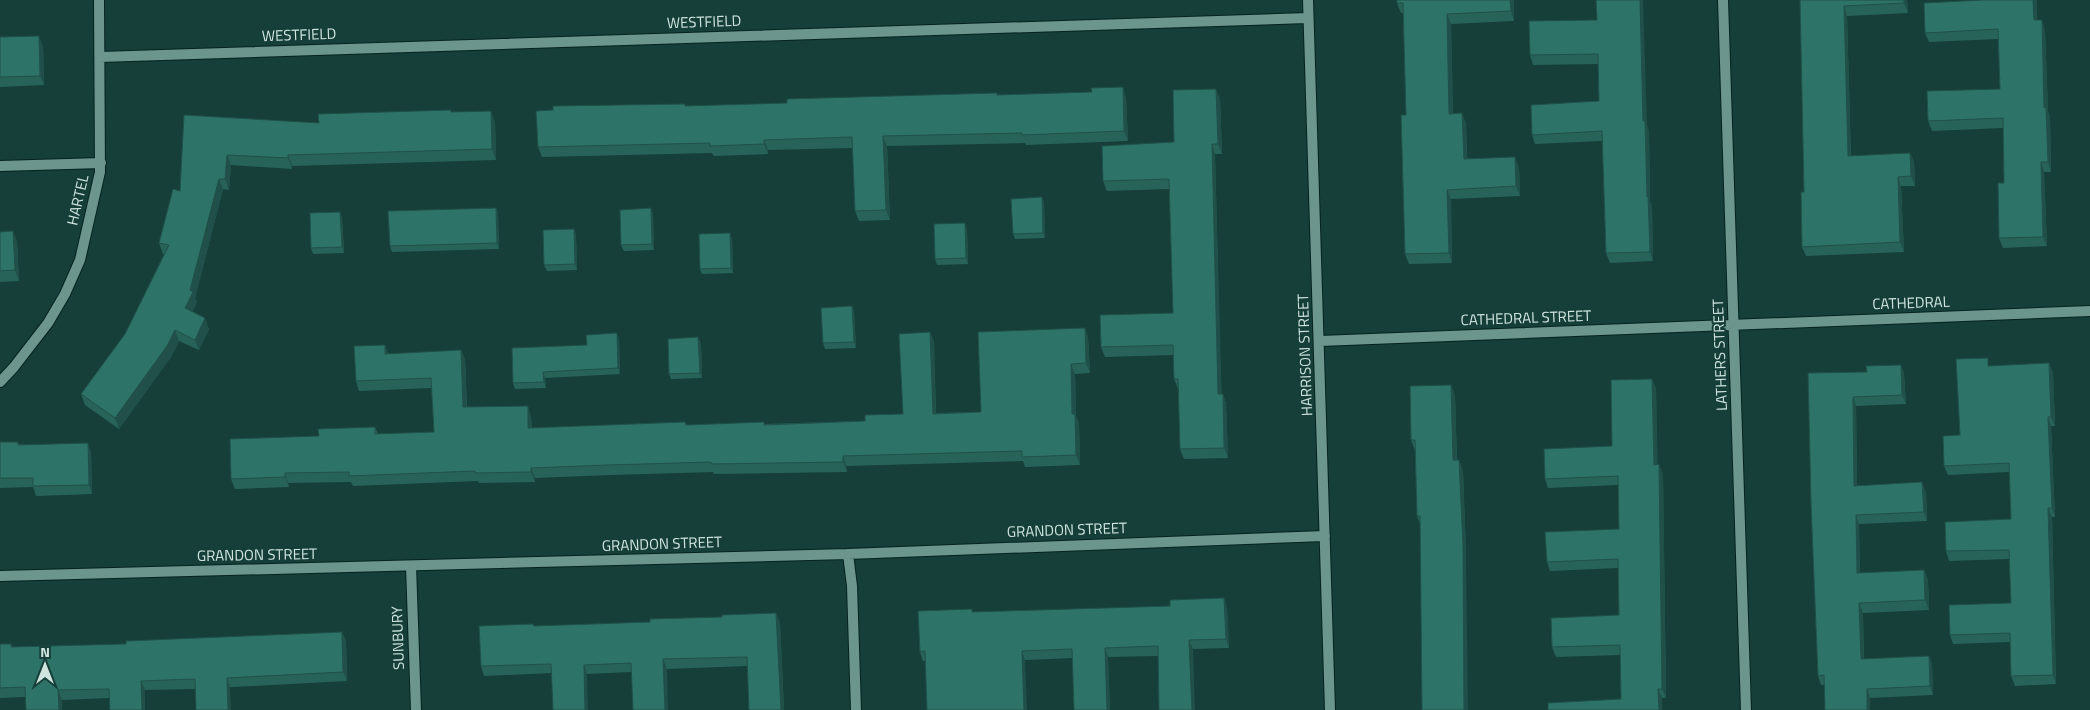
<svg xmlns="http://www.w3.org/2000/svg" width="2090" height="710" font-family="'Titillium Web',sans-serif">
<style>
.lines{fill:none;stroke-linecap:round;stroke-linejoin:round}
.minor-casing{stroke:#052420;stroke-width:12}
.minor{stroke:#6c958d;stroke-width:10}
.wall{fill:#286359}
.shaded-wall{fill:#205049}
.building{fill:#2e7368;stroke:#205049}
.labels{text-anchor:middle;stroke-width:4;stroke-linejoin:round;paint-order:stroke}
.street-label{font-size:15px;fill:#d0e5e0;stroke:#163f39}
</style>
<rect width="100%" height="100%" fill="#163f39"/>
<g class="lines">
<defs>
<path id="minor" d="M1308,0l22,710
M1723,0l23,710
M100,57l1208,-39
M0,166l101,-3
M1320,341l770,-30
M0,382l14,-15 34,-44 17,-29 15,-34 20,-88 -1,-172
M848,554l4,32 4,124
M411,566l5,144
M0,576l848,-22 477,-18"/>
</defs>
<use href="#minor" class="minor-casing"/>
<use href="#minor" class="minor"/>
</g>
<path class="wall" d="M1397,0h117v21l-63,3 2,89 13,10 1,35 52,9 1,29 -69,3 1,64 -43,1 -4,-10 1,-139 -3,-102h-2l-4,-10z
M1800,0h107l1,13 -61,3 4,140 59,-3 4,9 1,24h-14l3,66 -98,4 -4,-9 2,-55z
M1597,20l52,111 1,71 2,4 1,55 -43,2 -4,-10 -4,-112 -67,3 -3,-9 67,-34 -1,-37 -65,1 -3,-10z
M2037,20l8,10 3,81 2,6 1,55h-7l3,74 -44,2 -4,-10 5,-55 -1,-55 -71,3 -4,-10 72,-32 -2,-50 -69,3 -4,-9z
M0,37l43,9 1,39 -44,2z
M997,93l1,2 128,2 2,44 -102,4 -1,-2 -138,3 3,74 -31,1 -4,-10 -2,-63 -85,2v4l-54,2 -2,-3 -170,4 -4,-10 147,-41 102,-3z
M1220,99l2,55h-7l6,240h2l3,10 2,54 -44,1 -4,-10 -1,-60h-1l-4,-10 -1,-24 -68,2 -4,-10 72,-34 -4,-124 -62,2 -4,-10 71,-39z
M451,112l44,10 1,38 -204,6v3l-61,-4 -2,25 -6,-1 -28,109 2,4 -5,10 17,17 -10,21 -20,-9 -8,16 -52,72 -34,-24 -4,-11 44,-60 39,-80h-1l-4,-11 21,-52 4,-76 135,8z
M1042,197l2,6 1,35 -30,1 -2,-5z
M496,208l2,5 1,36 -107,3 -2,-6z
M653,214l1,36 -30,1 -3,-6z
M342,218l2,35 -31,1 -2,-6z
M574,229l2,6 1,35 -30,1 -3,-6z
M967,229l1,35 -31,1 -2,-6z
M13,231l4,11 2,39 -19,1v-50z
M732,238l1,35 -31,1 -2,-5z
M852,306l2,6 2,36 -31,1 -2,-6z
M1085,328l3,10 2,35 -15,1 1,42 3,8 1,41 -55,2 -2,-6 -177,5 1,6 -133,2 -1,-2 -102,3 -76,3v4l-56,1 -1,-2 -125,5 -2,-4 -63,1 1,4 -54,2 -4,-10 88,-43 56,-9 3,7 56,-2 -2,-44 -73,3 -3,-10 29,-36 3,9 73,-4 4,10 2,47 64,9 1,12 153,-6 2,3 77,-1 101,-3 38,-7 27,-82 4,10 2,71 45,-1z
M619,339l1,35 -75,4 1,10 -31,1 -2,-6 74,-38z
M701,343l1,35 -31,1 -2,-5z
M2049,363l4,10 2,53h-4l4,91h-3l4,167 -41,2 -4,-10 -1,-34 -57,2 -3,-9 61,-32 -2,-44 -60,2 -3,-10 65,-32 -2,-47 -61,3 -4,-9 16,-31 31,-69z
M1901,365l3,9 2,30 -50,2 1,79 69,7 1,29 -68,3 1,49 64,-3 4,10 1,30 -66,3 1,46 65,-3 3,9 1,30 -63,3 -45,-13h-4l-3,-9 -10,-303 59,-1z
M1451,385l4,11 2,64h2l4,11 3,83 -46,-30 -3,-8 -2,-65 -4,-11z
M1656,388l1,76 6,10 3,224h-4v12h-114l73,-11 -1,-44 -64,2 -4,-10 67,-32 -1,-47 -68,3 -3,-9 72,-33 -1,-44 -70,3 -3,-9 67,-33z
M0,442l91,10 1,42 -56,2 -3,-9 -33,1z
M1227,608l2,40 -36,1 -35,7 -50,1 2,53h-36l-1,-52 -48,2 -102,1 -3,-9 53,-40z
M780,622l4,88h-35l-2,-44 -80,3 -36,3 -44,2 -35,-1 -68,3 -3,-10 52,-42 1,2z
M342,632l4,9 1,40 -152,8 -50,1v20h-35l-1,-12 -47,2 -37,-3 -25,1v-54h11l2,3 113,-3z"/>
<path class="shaded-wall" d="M1510,0h4v21l-3,-10z
M1640,0h3l4,125 2,6 1,71 2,4 1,55 -3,-9 -7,-131z
M1904,0h3l1,13 -4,-10z
M2033,0h4v30l-3,-10z
M1844,6l3,10 4,150 -3,-10z
M1447,14l4,10 2,99 -4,-9z
M2042,20l3,10 3,81 2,6 1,55 -3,-10 -4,-54z
M39,36l4,10 1,39 -4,-9z
M1123,87l3,10 2,44 -4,-10z
M1216,89l4,10 2,55 -4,-10z
M491,111l4,11 1,38 -4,-11z
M1462,113l4,10 1,45 -3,-9z
M883,136l4,10 3,74 -4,-10z
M764,140l4,10v4l-4,-10z
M1212,144l3,10 7,250 -4,-10z
M1910,153l4,9 1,24 -4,-10z
M227,155l4,10 -2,25 -4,-11z
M288,155l4,11v3l-4,-11z
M1515,157l4,10 1,29 -4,-10z
M2041,162l3,10 3,74 -4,-9z
M1898,177l3,9 3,66 -4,-10z
M219,179l4,10 -28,109 2,4 -8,17 -4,-11 5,-18z
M1447,190l4,9 1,64 -3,-10z
M1042,197l2,6 1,35 -2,-5z
M496,208l2,5 1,36 -2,-6z
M651,208l2,6 1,36 -2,-6z
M340,212l2,6 2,35 -2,-6z
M965,223l2,6 1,35 -2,-6z
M574,229l2,6 1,35 -2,-6z
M13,231l4,11 2,39 -4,-11z
M730,233l2,5 1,35 -2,-5z
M852,306l2,6 2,36 -2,-6z
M205,318l4,11 -10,21 -4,-10z
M1085,328l3,10 2,35 -4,-10z
M175,330l4,11 -8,16 -52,72 -4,-11z
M930,332l4,10 2,81 -3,-9z
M617,333l2,6 1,35 -2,-6z
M698,337l3,6 1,35 -2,-5z
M385,345l3,9h-3z
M461,350l4,10 2,57 -4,-10z
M2049,363l4,10 2,53 -4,-9z
M1071,364l4,10 1,42 3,8 1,41 -4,-10 -4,-41z
M1901,365l3,9 2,30 -4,-9z
M543,372l2,6 1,10 -2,-6z
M1652,379l4,9 2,86 -4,-9z
M1451,385l4,11 2,75 -4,-11z
M1223,394l3,10 2,54 -4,-10z
M1853,397l3,9 1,89 -3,-9z
M528,406l3,10 1,22 -4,-10z
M2048,417l3,9 4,91 -3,-9z
M88,443l3,9 1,42 -3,-9z
M843,456l3,10 1,6 -4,-10z
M1459,460l4,11 3,83 2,156h-4z
M1659,464l4,10 3,224 -4,-9z
M531,468l4,10v4l-4,-10z
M285,473l3,10 1,4 -4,-10z
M1922,482l4,10 1,29 -3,-9z
M2048,508l4,9 4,167 -3,-9z
M1856,515l3,9 1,59 -3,-10z
M1924,570l4,10 1,30 -4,-10z
M1224,598l3,10 2,40 -3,-9z
M1859,603l4,10 1,55 -3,-9z
M776,613l4,9 4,88h-3z
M342,632l4,9 1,40 -4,-9z
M1189,640l4,9 2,61h-3z
M1105,648l3,9 2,53h-3z
M1022,651l3,9 2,50h-3z
M1929,656l3,9 1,30 -3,-9z
M663,659l4,10 1,41h-3z
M584,665l3,9 1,36h-3z
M227,678l3,9 1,23h-3z
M141,681l4,9v20h-3z
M1658,689l4,9v12h-3z
M1867,689l3,9v12h-3z
M58,690l4,10v10h-3z"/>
<path class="building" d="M1397,0h113l1,11 -64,3 2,100 13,-1 2,46 51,-2 1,29 -69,4 2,63 -44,1 -4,-139h5l-3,-112h-6z
M1596,0h44l3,121h2l2,76 1,-1 2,56 -44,1 -4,-122 -70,4 -1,-30 68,-4 -1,-47 -68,1 -1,-34 68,-1z
M1800,0h104v3l-60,3 4,150 62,-3 1,23 -13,1 2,65 -98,5 -1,-55h3z
M1982,0h51l1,20h8l2,88 2,-1 2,55h-7l2,75 -44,1 -1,-55h6l-1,-65 -75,3 -1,-30 73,-2 -2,-60 -73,4 -1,-30z
M39,36l1,40 -40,1v-40z
M1123,87l1,44 -102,4v-2l-139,3 3,74 -31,1 -3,-74 -88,3v4l-54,2v-3l-172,4 -2,-36 17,-1v-4l132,-2v2l102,-3v-4l210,-6v2l95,-3 -1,-4z
M1216,89l2,55h-6l6,250h5l1,54 -44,1 -2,-70h-4l-1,-34 -72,2 -1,-32 73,-2 -4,-134 -66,2 -1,-35 72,-4 -1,-52z
M451,110v2l40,-1 1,38 -204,6v3l-61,-3 -2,24h-6l-29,111 3,2 -8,16 20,10 -10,22 -20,-10 -8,16 -52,72 -34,-24 44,-60 44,-89 -10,-2 14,-54 7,2 4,-76 135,8 -1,-9z
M1042,197l1,36 -30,1 -2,-35z
M496,208l1,35 -107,3 -2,-35z
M651,208l1,36 -31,1 -1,-35z
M340,212l2,35 -31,1 -1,-35z
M965,223l1,35 -31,1 -1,-35z
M574,229l1,35 -31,1 -1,-35z
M13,231l2,39 -15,1v-39z
M730,233l1,35 -31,1 -1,-35z
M852,306l2,36 -31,1 -2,-35z
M1085,328l1,35 -15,1 1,50h3l1,41 -54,2v-6l-179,5v6l-132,2v-2l-103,3 -77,3v4l-56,1v-2l-126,5v-4l-64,1v4l-54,2 -1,-40 89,-3 -1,-7 57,-2v7l59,-2 -3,-54 -75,3 -2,-35 31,-1v9l76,-4 2,57 65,-1v22l157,-6 1,3 78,-3v3l101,-4v-6l38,-1 -4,-80 31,-2 3,82 48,-2 -3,-80z
M617,333l1,35 -75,4 1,10 -31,1 -1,-35 75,-3 -1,-10z
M698,337l2,36 -31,1 -1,-35z
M1988,358v8l61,-3 2,54h-3l4,91h-4l5,167 -42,1 -1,-43 -60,2 -1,-30 62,-2 -2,-53 -63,1 -1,-29 66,-3 -2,-56 -65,3 -1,-30 17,-1 -4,-76z
M1901,365l1,30 -49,2 1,89 68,-4 2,30 -68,3 1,58 67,-3 1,30 -66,3 2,56 68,-3 1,30 -63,3v21h-42l-1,-35 -6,1 -7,-172 -3,-131 59,-1 -1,-6z
M1652,379l2,86 5,-1 3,225h-4l1,21h-111v-7l73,-4 -1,-54 -68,2 -1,-29 68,-3 -1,-56 -71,3 -2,-30 74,-3 -1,-53 -73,3 -1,-30 68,-3 -1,-66z
M1451,385l2,75h6l4,84 1,166h-42l-2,-194h-3l-2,-76h-4l-1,-54z
M0,442h18v3l70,-2 1,42 -56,1v-8h-33z
M1224,598l2,41 -37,1 3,70h-33l-1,-64 -53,2 2,62h-33l-2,-61 -50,2 2,59h-97l-2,-59 -5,1 -2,-41 54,-2v3l198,-6v-6z
M776,613l5,97h-32l-2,-53 -84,2 2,51h-32l-2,-47 -47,2 1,45h-32l-2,-46 -70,2 -2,-40 54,-2 1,2 116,-4v-3l72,-2v-2z
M342,632l1,40 -116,6 1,32h-32l-1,-31 -54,2 1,29h-32l-1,-21 -51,1 1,20h-33l-1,-23 -25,1v-44h11v3l115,-3v-3z"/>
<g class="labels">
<g class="street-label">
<text transform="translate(704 22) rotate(-2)" y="5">WESTFIELD</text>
<text transform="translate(299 35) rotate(-2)" y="5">WESTFIELD</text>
<text transform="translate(78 200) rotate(-77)" y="5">HARTEL</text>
<text transform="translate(1911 303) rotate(-2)" y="5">CATHEDRAL</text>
<text transform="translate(1526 318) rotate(-2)" y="5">CATHEDRAL STREET</text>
<text transform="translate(1305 355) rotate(-92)" y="5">HARRISON STREET</text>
<text transform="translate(1720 355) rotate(-92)" y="5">LATHERS STREET</text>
<text transform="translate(1067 530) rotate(-2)" y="5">GRANDON STREET</text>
<text transform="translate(662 544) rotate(-2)" y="5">GRANDON STREET</text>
<text transform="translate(257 555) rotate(-1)" y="5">GRANDON STREET</text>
<text transform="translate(398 638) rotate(-92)" y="5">SUNBURY</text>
</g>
</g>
<g transform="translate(45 665)" stroke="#163f39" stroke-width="4" paint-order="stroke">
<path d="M0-4L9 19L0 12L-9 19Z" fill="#d0e5e0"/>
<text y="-8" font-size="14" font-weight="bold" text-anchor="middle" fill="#d0e5e0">N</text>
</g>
</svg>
